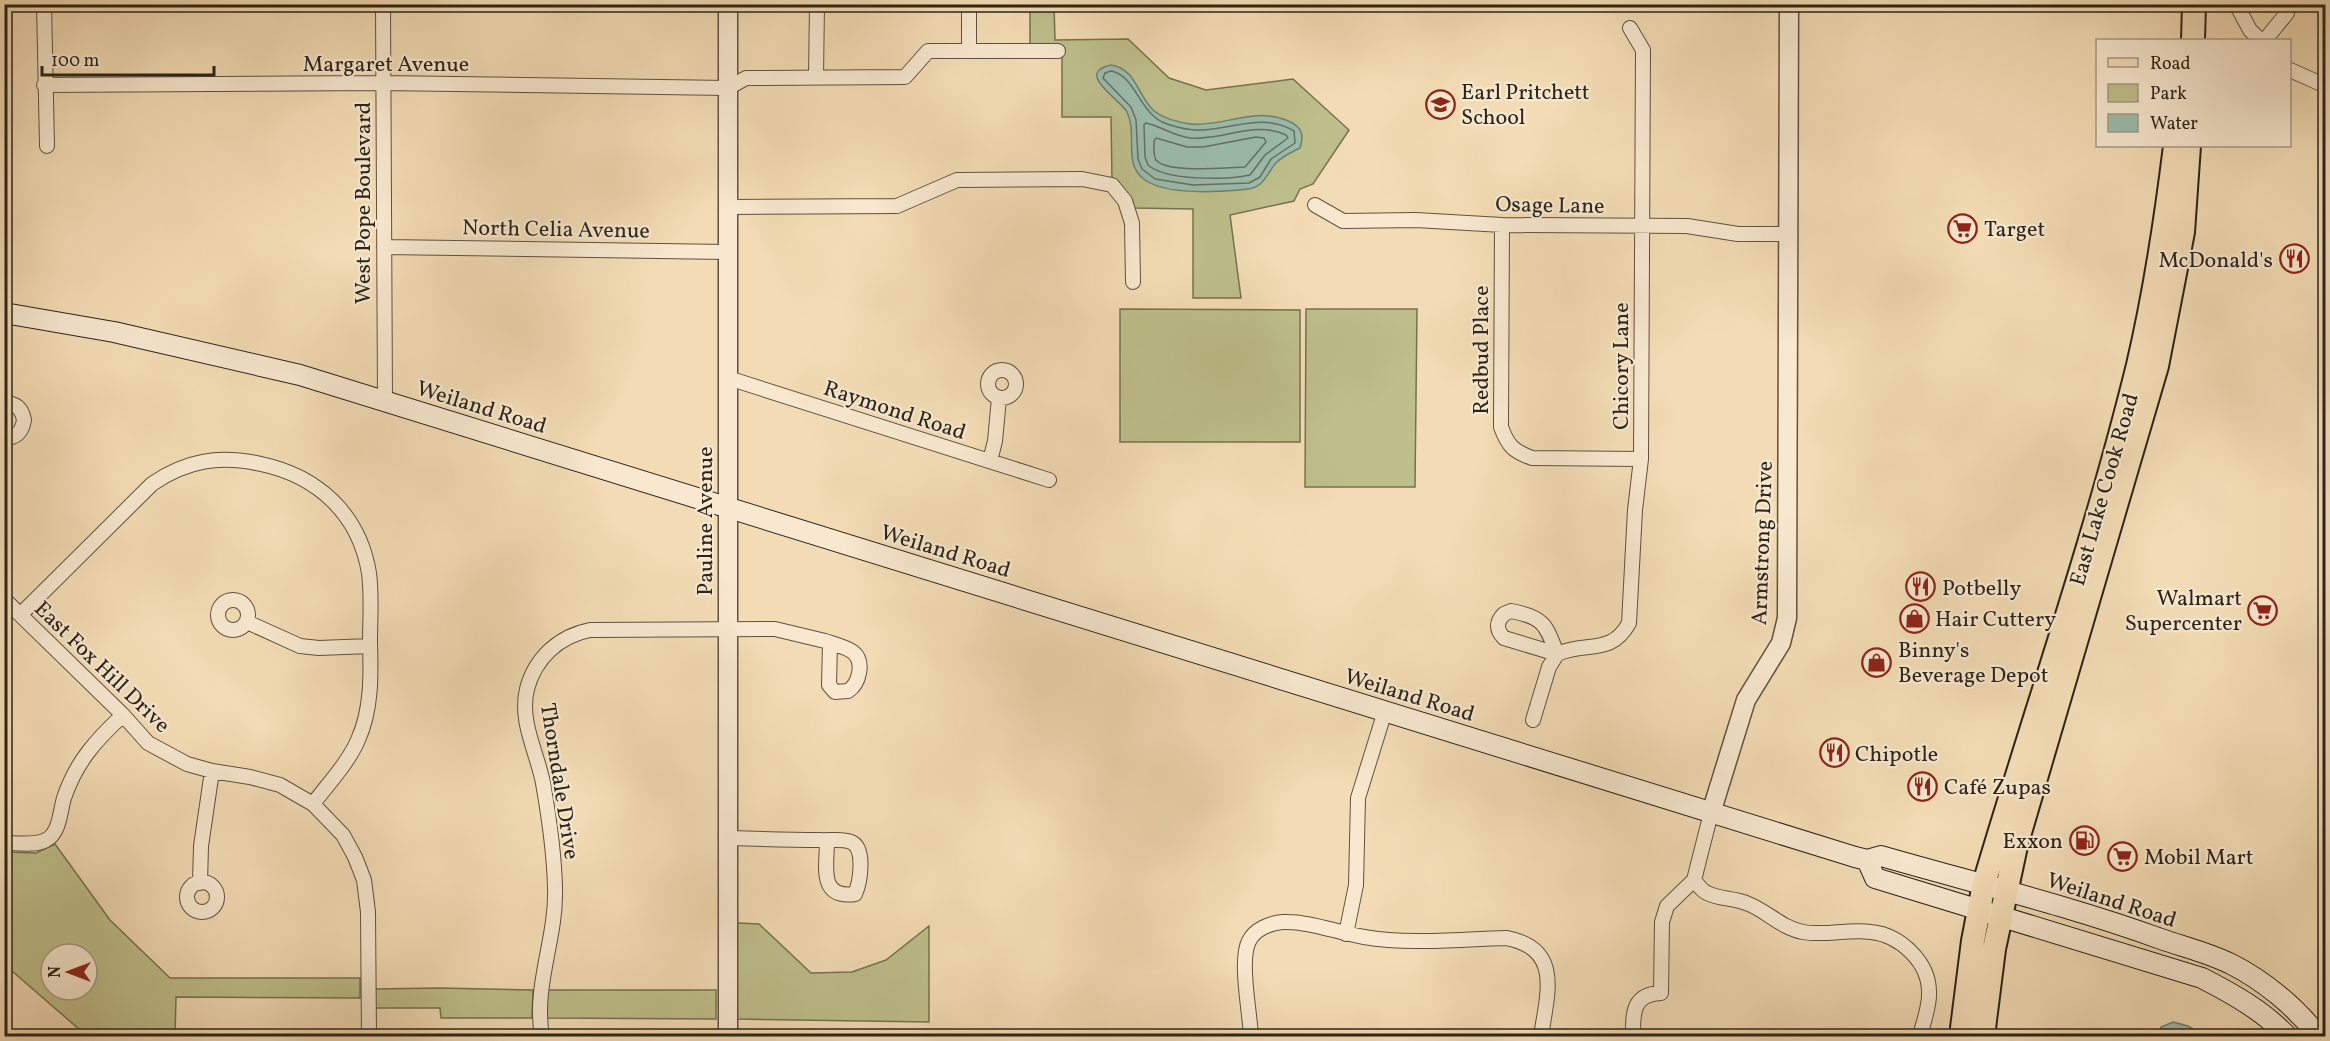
<svg xmlns="http://www.w3.org/2000/svg" width="2330" height="1041" font-family="Vollkorn,serif">
<style>
.green{fill:#bebf8b;stroke:#757253;stroke-width:1.5;fill-rule:evenodd}
.water{fill:#9bbcac;stroke:#6f7f72;stroke-width:1.5}
.lines{fill:none;stroke-linecap:round;stroke-linejoin:round}
.shore{stroke:#647064;stroke-width:1.5}
.minor-casing{stroke:#5e5242;stroke-width:16}
.tertiary-casing{stroke:#5e5242;stroke-width:21}
.secondary-casing{stroke:#2c241b;stroke-width:22}
.primary-casing{stroke:#2c241b;stroke-width:26}
.minor{stroke:#f7e8cf;stroke-width:14}
.tertiary{stroke:#f7e8cf;stroke-width:18}
.secondary{stroke:#f7e8cf;stroke-width:20}
.primary{stroke:#f3dcb5;stroke-width:22}
.labels{text-anchor:middle;stroke-width:4.5;stroke-linejoin:round;paint-order:stroke}
.street-label{font-size:22px;fill:#2c241b;stroke:#f7e8cf}
.poi-label{font-size:22px;fill:#2c241b;stroke:#f7e8cf;text-anchor:start}
</style>
<rect width="100%" height="100%" fill="#f3dcb5"/>
<filter id="stains"><feTurbulence type="fractalNoise" baseFrequency=".00333" numOctaves="4"/><feColorMatrix values="0 0 0 0 .2 0 0 0 0 .09 0 0 0 0 .02 0 0 0 .5 -.17"/></filter>
<radialGradient id="worn" r=".72"><stop offset=".6" stop-color="#630" stop-opacity="0"/><stop offset="1" stop-color="#630" stop-opacity=".3"/></radialGradient>
<path class="green" d="M1030,5h24l1,35 73,-1 41,39 37,12 87,-11 56,51 -36,54 -13,5 -6,12 -64,14 11,83h-48v-89l-59,-1 -5,-11 -17,-16 -1,-64h-49v-70h-32z
M1120,309l180,1v132h-180z
M1306,309h111l-2,178h-110z
M55,844l55,76 60,58h190v20l-184,-1 -1,39h-88l-82,-71v-113l31,1zM51,954h36v36h-36z
M737,923l22,1 52,49 41,-1 34,-12 43,-34v96l-194,-3z
M440,988l93,2 -1,28h-91l-1,-10h-66v-19z
M546,990h170v29l-170,-1z"/>
<path class="water" d="M1111,65c25,4 26,29 42,45 9,8 27,13 38,14 34,3 60,-17 95,-4 15,6 19,13 14,28 -8,4 -17,8 -23,14 -10,10 -12,25 -29,27 -28,3 -79,7 -103,-9 -23,-16 -7,-46 -18,-68 -7,-13 -53,-39 -16,-47z
M2173,1022l15,4 17,10h-48l4,-9z"/>
<g class="lines">
<path class="shore" d="M1111,71c25,4 28,44 56,53 12,4 23,7 36,6 33,-2 60,-17 91,1l1,12 -24,16 -11,18 -11,6 -56,2 -38,-6 -13,-10 -4,-10 -2,-39 -5,-13 -28,-29 2,-5z
M1146,123c14,3 28,13 44,15 34,3 63,-18 96,-3l2,3 -23,17 -15,20c-23,5 -84,6 -102,-10l-3,-8 -1,-32z
M1256,137l8,1 2,4 -21,25c-18,0 -77,7 -89,-7 -3,-5 -2,-14 -2,-19l2,-3 31,9h16z"/>
<defs>
<path id="minor" d="M44,4l3,142
M383,4l2,397
M2236,4l14,26 10,10
M2265,40l22,-27
M969,51v-47
M2290,70l36,16
M816,78l1,-74
M44,85l338,-2 346,5 18,-10 159,-1 23,-26h130
M1315,205l28,16 73,-1 86,5 185,1 51,8h50
M727,207l170,-1 60,-26 125,-1 30,6 13,16 7,22 1,59
M1502,225l-1,202c7,19 12,24 31,31l109,1
M384,247l343,5
M988 384a14 14 0 1 1 28 0a14 14 0 1 1-28 0Z
M728,378l321,102
M4,403c12,0 18,6 20,17 -2,12 -8,18 -20,18
M990,461l5,-20 4,-43
M4,599l119,116 25,28 39,21 25,7 38,6 30,8 33,19 30,31 12,22 9,23 4,32 1,124
M218 615a15 15 0 1 1 30 0a15 15 0 1 1-30 0Z
M1511,611c33,6 35,14 46,43l-53,-16c-8,-8 -8,-16 0,-24z
M21,614l131,-130c35,-24 67,-29 109,-20 56,12 98,49 108,109 3,22 1,46 1,68 1,33 2,68 -12,99 -10,23 -30,44 -45,64
M247,622l53,24 19,2 51,-2
M1533,720l16,-53 8,-13c29,-13 54,2 72,-31l6,-113 6,-51 2,-409 -13,-22
M729,838c30,1 60,2 90,2 9,1 23,-2 32,2 15,6 9,41 4,52 -37,5 -28,-28 -28,-53
M4,843c13,0 31,3 42,-3 14,-7 14,-29 18,-42 12,-36 32,-58 59,-83
M1694,880c3,4 8,11 13,13 11,6 27,5 39,10 20,7 35,25 57,29 22,4 45,-3 68,0 29,3 58,30 58,60 1,14 -6,31 -9,44
M187 897a15 15 0 1 1 30 0a15 15 0 1 1-30 0Z
M200,883l1,-37 11,-75
M1346,934l10,-49 2,-87 27,-87
M542,1036c-9,-51 15,-98 13,-149 -1,-35 -6,-70 -12,-104 -6,-31 -24,-62 -16,-94 8,-31 32,-53 63,-59l185,-1 50,12c9,3 21,6 28,11 12,10 6,32 -5,39l-13,1 -6,-7 1,-42
M1251,1036c-1,-23 -12,-76 -2,-95 6,-12 21,-18 34,-19 27,-1 55,11 81,15 46,8 96,2 142,1 57,10 41,57 35,98
M1633,1036c0,-22 -1,-42 28,-43l1,-71 5,-16 27,-26 17,-67"/>
<path id="tertiary" d="M1711,813l35,-113 35,-57 6,-25 2,-614
M728,1036v-1032"/>
<path id="secondary" d="M4,313l110,19 186,43 1555,482 12,3 14,-4c94,27 189,50 280,83 23,8 48,14 70,25 32,16 65,43 87,72
M1867,860l8,18 327,100c31,16 60,32 85,58"/>
<path id="primary" d="M2193,40l1,-36
M1961,1036l12,-95 11,-57c51,-173 111,-344 154,-519 17,-72 28,-146 37,-219
M1983,1036l11,-87 22,-103 141,-480 26,-134 6,-86"/>
</defs>
<use href="#minor" class="minor-casing"/>
<use href="#tertiary" class="tertiary-casing"/>
<use href="#secondary" class="secondary-casing"/>
<use href="#primary" class="primary-casing"/>
<use href="#minor" class="minor"/>
<use href="#tertiary" class="tertiary"/>
<use href="#secondary" class="secondary"/>
<use href="#primary" class="primary"/>
</g>
<defs>
<symbol id="school-ring" viewBox="-11 -11 22 22"><circle r="9.5" fill="#f7e8cf" stroke="#8f2418" stroke-width="1.5"/><path d="M0-5L7-2L0 1L-7-2ZM-4 1L0 2.5L4 1V4Q0 6-4 4Z" fill="#8f2418"/></symbol>
<symbol id="supermarket-ring" viewBox="-11 -11 22 22"><circle r="9.5" fill="#f7e8cf" stroke="#8f2418" stroke-width="1.5"/><path d="M-6-5.5h2.5l.6 2H6L4.5 2H-2.5L-4.4-4H-6ZM-1.5 3.2a1.3 1.3 0 1 0 .1 0ZM3 3.2a1.3 1.3 0 1 0 .1 0Z" fill="#8f2418"/></symbol>
<symbol id="restaurant-ring" viewBox="-11 -11 22 22"><circle r="9.5" fill="#f7e8cf" stroke="#8f2418" stroke-width="1.5"/><path d="M-5-6h1v4h1v-4h1v4h1v-4h1v5L-1.5 .5V6h-2V.5L-5-1ZM5-6V6H3V1.5H1.5Q1.5-4 5-6Z" fill="#8f2418"/></symbol>
<symbol id="shop-ring" viewBox="-11 -11 22 22"><circle r="9.5" fill="#f7e8cf" stroke="#8f2418" stroke-width="1.5"/><path d="M-5-2.5h2.3a2.7 3.5 0 0 1 5.4 0H5L5.5 6h-11ZM-1.5-2.5h3a1.5 2.3 0 0 0-3 0Z" fill="#8f2418"/></symbol>
<symbol id="fuel-ring" viewBox="-11 -11 22 22"><circle r="9.5" fill="#f7e8cf" stroke="#8f2418" stroke-width="1.5"/><path d="M-5.5-6h7V0h2V4h1.3V-2.5L3-4.5l.8-.8L6-3V5H2.5V1h-1V6h-7ZM-4.2-4.7v3.2H.2V-4.7Z" fill="#8f2418"/></symbol>
</defs>
<g fill-rule="evenodd">
<use href="#school-ring" x="1424" y="88" width="33" height="33"/>
<use href="#supermarket-ring" x="1946" y="212" width="33" height="33"/>
<use href="#restaurant-ring" x="2278" y="242" width="33" height="33"/>
<use href="#restaurant-ring" x="1904" y="570" width="33" height="33"/>
<use href="#supermarket-ring" x="2246" y="594" width="33" height="33"/>
<use href="#shop-ring" x="1898" y="602" width="33" height="33"/>
<use href="#shop-ring" x="1860" y="646" width="33" height="33"/>
<use href="#restaurant-ring" x="1818" y="736" width="33" height="33"/>
<use href="#restaurant-ring" x="1906" y="770" width="33" height="33"/>
<use href="#fuel-ring" x="2068" y="824" width="33" height="33"/>
<use href="#supermarket-ring" x="2106" y="840" width="33" height="33"/>
</g>
<g class="labels">
<g class="street-label">
<text x="386" y="71">Margaret Avenue</text>
<text transform="translate(362 203) rotate(-90)" y="8">West Pope Boulevard</text>
<text transform="translate(1550 204) rotate(1)" y="8">Osage Lane</text>
<text transform="translate(556 228) rotate(1)" y="8">North Celia Avenue</text>
<text transform="translate(1480 350) rotate(-90)" y="8">Redbud Place</text>
<text transform="translate(1620 366) rotate(-90)" y="8">Chicory Lane</text>
<text transform="translate(482 406) rotate(17)" y="8">Weiland Road</text>
<text transform="translate(895 409) rotate(18)" y="8">Raymond Road</text>
<text transform="translate(2103 489) rotate(-74)" y="8">East Lake Cook Road</text>
<text transform="translate(704 521) rotate(-90)" y="8">Pauline Avenue</text>
<text transform="translate(1761 543) rotate(-88)" y="8">Armstrong Drive</text>
<text transform="translate(946 550) rotate(17)" y="8">Weiland Road</text>
<text transform="translate(103 666) rotate(44)" y="8">East Fox Hill Drive</text>
<text transform="translate(1410 694) rotate(17)" y="8">Weiland Road</text>
<text transform="translate(561 781) rotate(81)" y="8">Thorndale Drive</text>
<text transform="translate(2112 899) rotate(18)" y="8">Weiland Road</text>
</g>
<g class="poi-label">
<text x="1461" y="99">Earl Pritchett<tspan x="1461" dy="25">School</tspan></text>
<text x="1984" y="236">Target</text>
<text x="2273" y="267" text-anchor="end">McDonald's</text>
<text x="1942" y="595">Potbelly</text>
<text x="2242" y="605" text-anchor="end">Walmart<tspan x="2242" dy="25">Supercenter</tspan></text>
<text x="1935" y="626">Hair Cuttery</text>
<text x="1898" y="657">Binny's<tspan x="1898" dy="25">Beverage Depot</tspan></text>
<text x="1855" y="761">Chipotle</text>
<text x="1944" y="794">Café Zupas</text>
<text x="2063" y="848" text-anchor="end">Exxon</text>
<text x="2144" y="864">Mobil Mart</text>
</g>
</g>
<rect width="2330" height="1041" fill="none" stroke="#f3dcb5" stroke-width="24"/>
<rect x="6" y="6" width="2318" height="1029" fill="none" stroke="#2c241b" stroke-width="3"/>
<rect x="12" y="12" width="2306" height="1017" fill="none" stroke="#2c241b" stroke-width="1.5"/>
<rect x="2096" y="39" width="195" height="108" fill="#f7e8cf" stroke="#a69a87" stroke-width="1.5"/>
<rect x="2108" y="58" width="30" height="9" fill="#f3dcb5" stroke="#a69a87" stroke-width="1.5"/>
<text x="2150" y="69" font-size="18" fill="#2c241b">Road</text>
<rect x="2108" y="84" width="30" height="18" fill="#bebf8b" stroke="#a69a87" stroke-width="1.5"/>
<text x="2150" y="99" font-size="18" fill="#2c241b">Park</text>
<rect x="2108" y="114" width="30" height="18" fill="#9bbcac" stroke="#a69a87" stroke-width="1.5"/>
<text x="2150" y="129" font-size="18" fill="#2c241b">Water</text>
<g transform="translate(69 972) rotate(270)"><circle r="28" fill="#f7e8cf" stroke="#a69a87" stroke-width="1.5"/>
<path d="M0-4.5L10 22L0 15L-10 22Z" fill="#8f2418"/>
<text y="-9" font-size="16" font-weight="bold" text-anchor="middle" fill="#2c241b">N</text>
</g>
<path d="M42 66v9h172v-9" fill="none" stroke="#2c241b" stroke-width="3"/>
<text x="51" y="66" font-size="18" fill="#2c241b" stroke="#f7e8cf" stroke-width="4.5" paint-order="stroke">100 m</text>
<rect width="100%" height="100%" filter="url(#stains)"/>
<rect width="100%" height="100%" fill="url(#worn)"/>
</svg>
